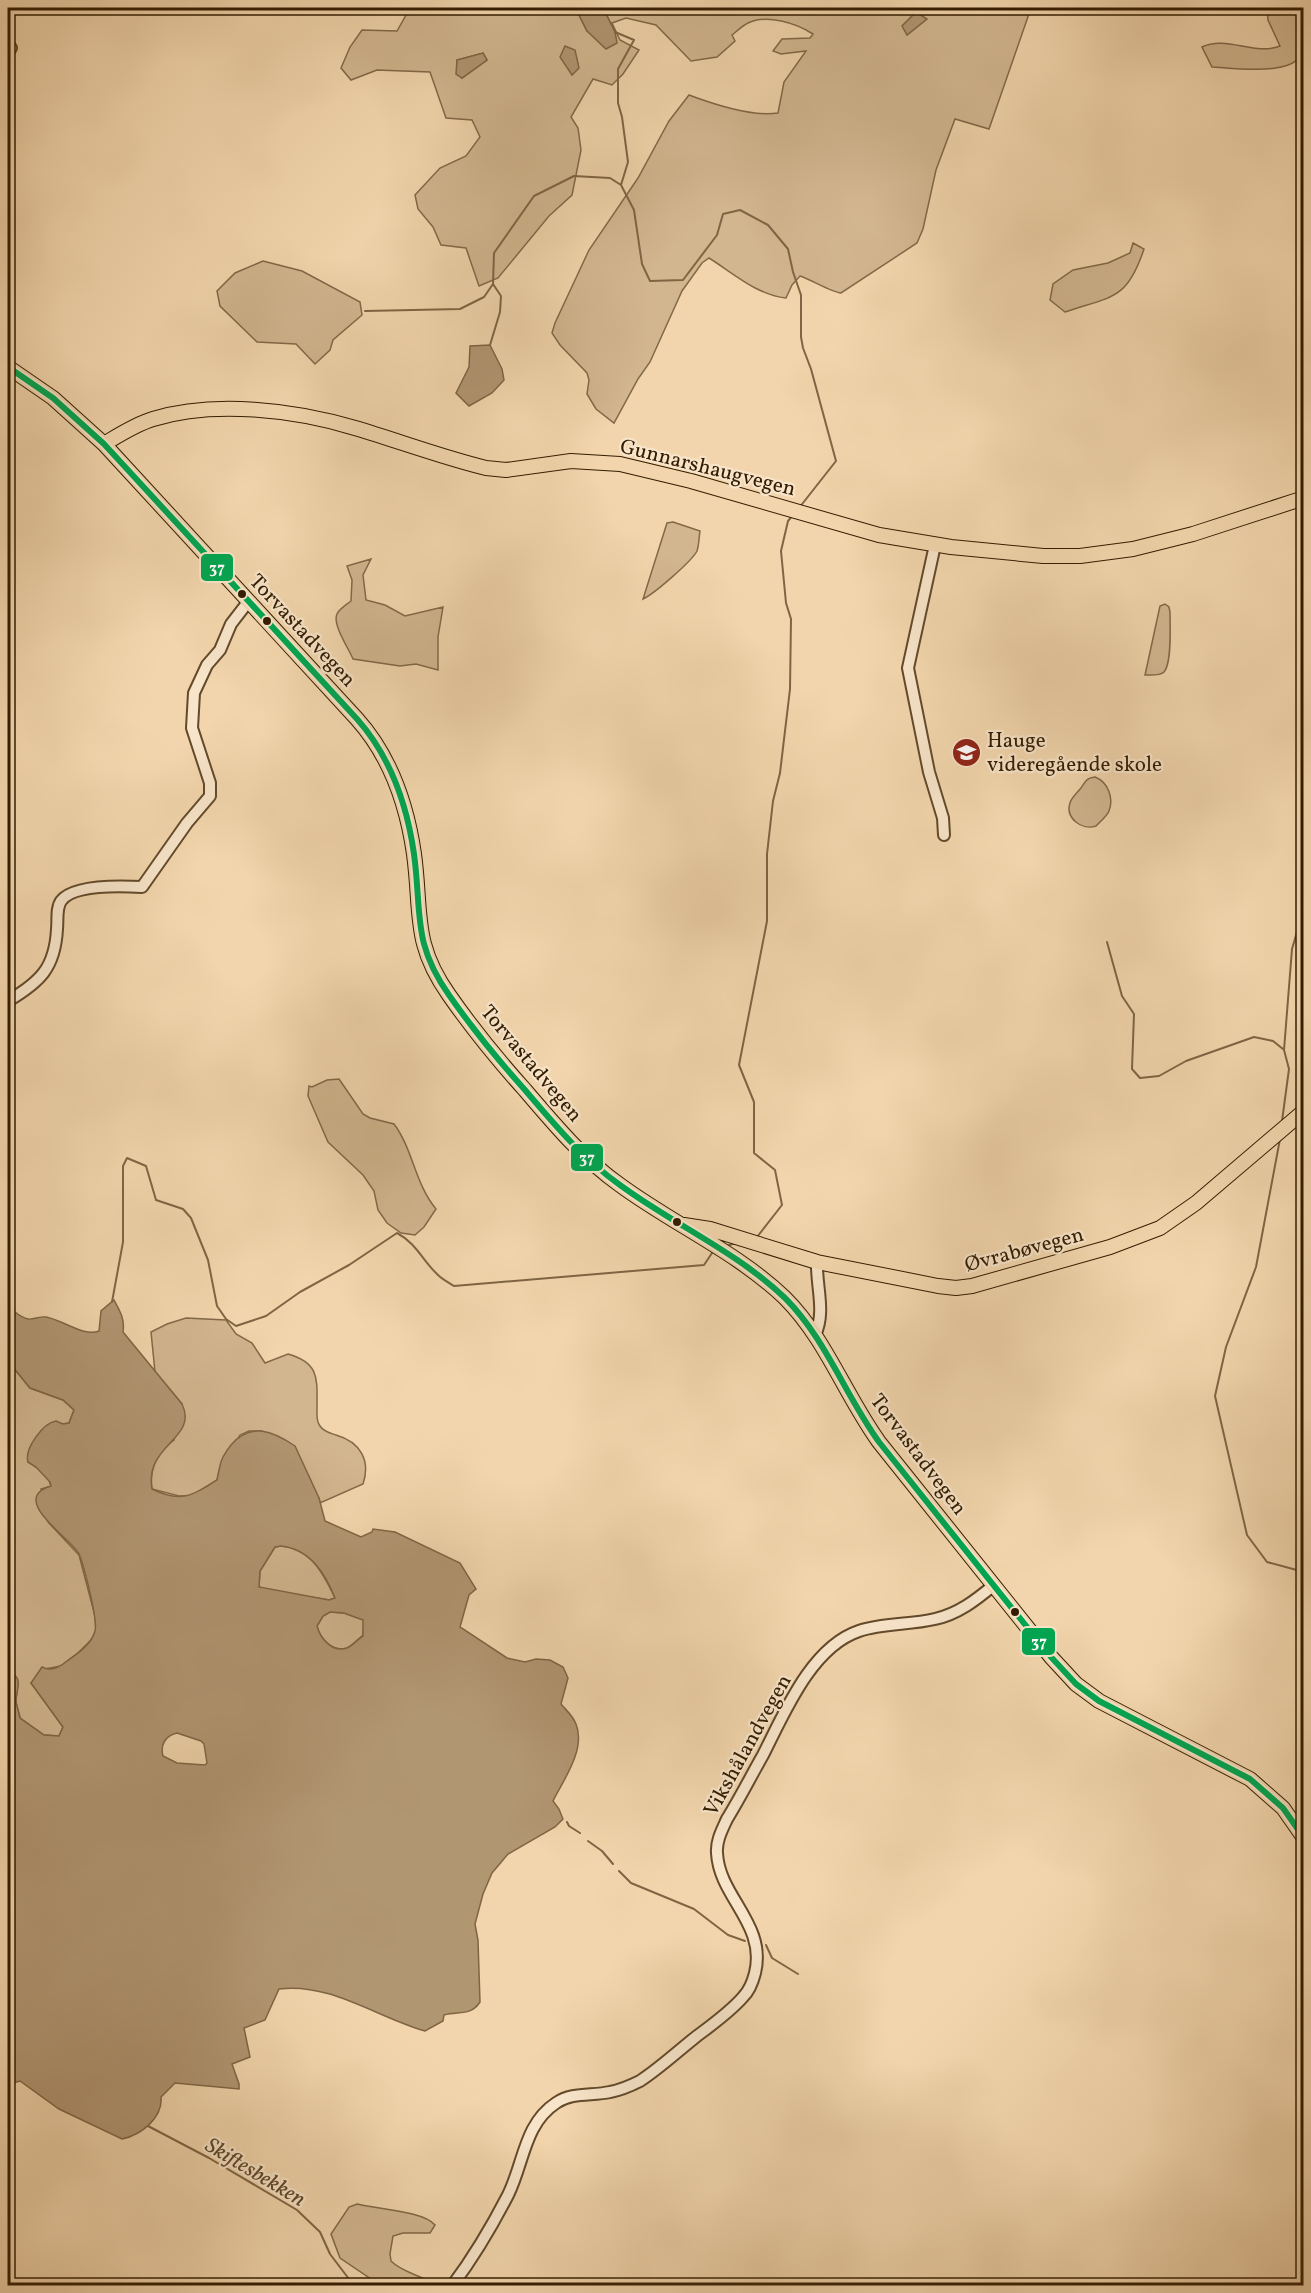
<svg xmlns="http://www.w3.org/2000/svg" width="1311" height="2293" font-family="Vollkorn,serif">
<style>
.green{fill:#d2b68f;stroke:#826948;stroke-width:1.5;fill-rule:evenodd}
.water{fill:#b19672;stroke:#7f6544;stroke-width:1.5;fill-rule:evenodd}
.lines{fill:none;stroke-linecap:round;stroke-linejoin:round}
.stream{stroke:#7f6544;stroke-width:2}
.minor-casing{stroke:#634a2b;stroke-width:14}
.major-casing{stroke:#331c00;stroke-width:16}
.minor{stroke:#f7e4c9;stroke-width:10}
.major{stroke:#f2d5ac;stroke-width:14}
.bus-1-casing{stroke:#f7e4c9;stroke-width:10}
.bus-1{stroke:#00a651;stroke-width:6}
.bus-dot{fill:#331c00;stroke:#f7e4c9;stroke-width:2}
.labels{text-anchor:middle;stroke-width:4.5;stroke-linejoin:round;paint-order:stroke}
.street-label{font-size:21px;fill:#331c00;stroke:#f7e4c9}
.poi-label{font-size:21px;fill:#331c00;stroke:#f7e4c9;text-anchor:start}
.water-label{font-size:22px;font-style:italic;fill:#5f4728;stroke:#f7e4c9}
.line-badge{stroke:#f7e4c9;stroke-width:2}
.badge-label{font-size:16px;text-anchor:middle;font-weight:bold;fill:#fff}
</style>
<rect width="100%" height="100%" fill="#f2d5ac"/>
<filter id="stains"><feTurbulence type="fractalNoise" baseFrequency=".00333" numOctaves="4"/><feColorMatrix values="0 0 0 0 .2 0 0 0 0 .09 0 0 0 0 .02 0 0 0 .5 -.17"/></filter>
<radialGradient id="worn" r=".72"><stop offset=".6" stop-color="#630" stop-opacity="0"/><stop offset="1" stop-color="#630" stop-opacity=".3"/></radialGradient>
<path class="green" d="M410,8h152l15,3 10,20 28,1 -12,-24h428l-42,121 -34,-10 -19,51 -13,59 -6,14 -76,50c-10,-1 -29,-13 -41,-17l-8,9 -6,13c-29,-3 -53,-25 -77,-40l-7,5 -20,28 -32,71 -12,17 -24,44 -18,-14 -9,-15 2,-14 -2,-7 -27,-28 -8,-12 3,-10 34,-73 49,-72 31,-57 20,-26c24,9 64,22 89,18l6,-31 22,-31 -25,3 -8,-3 9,-12 28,-1 3,-4c-17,-11 -46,-20 -65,-11 -6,3 -11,8 -16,12l3,6 -18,16 -26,4 -35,-36 -30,-7 -14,5 8,17 19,10 -16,24 -11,11 -19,-6 -22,38 7,11 3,22 -9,45 -23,21 -51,62 -19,8 -13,-38 -25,-3 -8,-18 -15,-18 -3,-14 25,-27 26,-12 14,-19 -8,-17 -26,-2 -16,-46 -53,-2 -26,10 -10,-12 9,-21 12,-17 35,1zM483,53l4,7 -25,18 -5,-18z
M1267,8h22c14,16 15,15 15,37 0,34 -70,23 -92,22l-10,-20c24,-12 53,9 78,-1l-12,-26z
M1133,243l11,6c-17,51 -31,47 -79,63l-15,-12 3,-16 20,-14 35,-7 22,-10z
M263,261l39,10 58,31 2,13 -29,25 -3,10 -15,14 -19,-20 -39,-2 -37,-36 -3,-15 18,-18z
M673,522l27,9c-1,6 -1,14 -3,20 -5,10 -43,43 -54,48l24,-76z
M371,559l-8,16 3,25 19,5 20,11 38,-9 -5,30v33l-22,-6 -16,2 -47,-7c-4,-10 -21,-35 -16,-45 2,-5 9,-9 14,-13l1,-21 -5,-14z
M1165,604l4,3 1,5c0,13 2,52 -6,60 -4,4 -13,3 -19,3l15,-69z
M1095,777c13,5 19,21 14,34 -2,5 -9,11 -13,15 -14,5 -31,-8 -26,-23 1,-5 7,-10 11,-15 5,-7 5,-10 14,-11z
M339,1079l24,35 7,4 24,6c19,25 21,60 42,85l-12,18 -9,8 -14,-2 -14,-10 -9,-13 -4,-19 -11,-16 -35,-33 -20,-46 1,-10 3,1 15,-7z
M186,1318l40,2 10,14 16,9 13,20 23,-9c32,9 29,25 29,54 0,6 -1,13 3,18 4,6 10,7 16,9 24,7 35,25 27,49l-43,19 -1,-5 -57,-67h-13l-9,4 -20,33 -3,12 -26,16h-12l-27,-7c-3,-20 6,-39 22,-49l8,-36 -27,-32 -4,-40 16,-8z
M8,1361l22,27 33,12 11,10 -5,13 -6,1 -35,38c9,5 21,13 23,24l-10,3 7,33 31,33 16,61 1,15 -5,9 -13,13 -17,13 -16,3 -14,14 32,44 -4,9 -15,-1 -24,-17c-1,-5 -3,-11 -4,-16 0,-14 6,-21 -8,-32z
M281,1546c30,3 42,27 54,52l-6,2 -62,-10 -8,-3 1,-16 15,-24z
M330,1612l14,1 20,7 -1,15c-5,4 -11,11 -16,13 -15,5 -27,-10 -30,-22l6,-10z
M357,2204c20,5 67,7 78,21l-5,8h-27l-10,3 -3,18 1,7c11,11 26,13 39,21l-1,3h-49l-40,-27 -9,-24 18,-27z"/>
<path class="water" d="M562,8h41l12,24 2,11 -11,6 -19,-18 -10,-20z
M916,12l11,7 -20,16 -5,-9z
M565,46l10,4 4,18 -7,7 -12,-18z
M483,53l4,7 -25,18 -6,-4 1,-14z
M490,345l12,24 2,11 -12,13 -23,13 -13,-13 13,-26 1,-21z
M114,1300c6,11 11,19 9,32l59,72c17,35 -38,40 -30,85 28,14 41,7 65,-9 1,-5 2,-10 3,-14 1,-7 7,-16 11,-21 20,-23 42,-14 64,1l24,52 6,23 36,16 11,-5 1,-3 22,3 65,31 16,26 -7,6 -9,32 47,31 18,4 11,-3 14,1 13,7 5,11 -7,26c5,6 12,12 15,20 10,25 -12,55 -23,77l6,8 4,10 -8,8 -47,27 -16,19 -9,21 -8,30 3,16 2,62c-9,14 -21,9 -36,13l-1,6 -18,10c-47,-13 -95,-49 -146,-42l-14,31 -21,8 6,29 -18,7 7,20v5l-64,-6 -14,14c2,21 -20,38 -39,42l-63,-30 -39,-28 -7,2 -5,8v-421c17,10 8,17 8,32 1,5 3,11 4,16l24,17 15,1 4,-9 -32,-44 11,-16c9,5 18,0 25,-6 10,-7 25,-17 28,-30 3,-11 -11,-65 -16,-77 -6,-14 -72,-55 -28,-68l-1,-4 -14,-15 -8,-5c-4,-13 15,-39 28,-41l7,3 6,-1 5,-13 -11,-10 -33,-12 -22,-27v-54c5,3 13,11 20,12 5,1 12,-3 18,-2 17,3 37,20 53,14l2,-20zM281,1546c29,3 44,27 54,52l-6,2 -70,-13 1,-16 15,-24zM330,1612l14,1 19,7v16c-5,3 -11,10 -16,12 -15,5 -27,-10 -30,-22l6,-10zM177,1733l24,8 3,3 3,19 -2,2 -28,-2 -14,-7c-3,-11 2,-20 14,-23z"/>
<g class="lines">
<path class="stream" d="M615,32l19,8 -16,29v34l4,14 6,45 -7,23
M365,311l95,-2 24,-12 9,-13 1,-31 40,-57 40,-20 36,2 11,7 13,25 8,54 8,17 33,-1 34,-45 6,-21 17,-4 28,15 20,24 5,23 8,23v42l2,11 8,21 25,92 -37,47
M490,345l10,-33 1,-16 -8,-12
M1107,942l15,54 12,18 -2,55 8,9 19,-2 27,-15 68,-24 19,4 10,8
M1282,1121l7,-52 -5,-19 8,-101 12,-41
M1280,1139l-24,128 -30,80 -11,49 32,139 20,27 37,10
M757,1237l25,-32 -7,-35 -21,-17v-51l-15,-37 28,-144v-67l6,-53 7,-28 10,-84 1,-70 -5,-16 -5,-52 7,-30 5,-6
M725,1246l12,-3
M112,1302l11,-60v-76l4,-8 19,8 10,34 27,9 8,9 17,42 9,46 9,13 10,7 30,-10 34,-24 49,-27 48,-32c19,10 26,28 41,42 4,4 11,8 16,11l250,-21 10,-15
M567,1822l2,4 11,7
M588,1841l14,10 11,13
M619,1871l12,12 63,26 34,26 17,6
M766,1945l6,13 26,16
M148,2126l61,32 88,52 23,22 10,22 22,29 4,3"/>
<defs>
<path id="minor" d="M8,47l3,1
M935,545l-27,123 21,104 14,46 1,17
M8,1001c32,-19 47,-33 49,-72 1,-9 -1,-21 4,-28 12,-17 62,-15 81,-14l45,-64 23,-27v-13l-18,-55 2,-35 13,-28 13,-15 11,-26 17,-22
M815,1335c11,-23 1,-49 2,-73
M452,2286c21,-28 40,-60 56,-91 16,-32 16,-71 48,-92 16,-11 36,-7 54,-11 11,-2 20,-6 30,-11 20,-13 38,-30 57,-45 16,-12 33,-24 46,-39 6,-6 10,-16 12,-24 12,-49 -36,-76 -38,-120 -1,-12 5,-23 10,-34 13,-21 24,-43 36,-64 21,-41 48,-108 96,-124 24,-8 51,-6 76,-12 23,-5 41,-19 59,-34"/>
<path id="major" d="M8,367l45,31 51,46 253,275c33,37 50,86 57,135 8,59 -2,89 35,141 23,33 49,65 76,95 29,34 58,69 95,95 53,39 117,67 165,113 41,41 60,97 94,144l172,215 25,27 23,17 151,78 33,29 21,30
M104,444c15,-9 32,-20 49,-25 61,-19 142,-9 202,9 44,13 86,29 131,40l20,2 65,-9 49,3 71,17 188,54 72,12 92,9h37l53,-7 60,-15 111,-36
M684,1225l26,4 107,33 121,24 18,2 16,-2 138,-39 50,-19 36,-25 108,-92"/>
</defs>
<use href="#minor" class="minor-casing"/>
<use href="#major" class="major-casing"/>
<use href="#minor" class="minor"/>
<use href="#major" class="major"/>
<defs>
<path id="bus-1" d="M8,367l45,31 51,46 253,275c33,37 50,86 57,135 8,59 -2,89 35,141 23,33 49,65 76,95 29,34 58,69 95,95 53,39 117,67 165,113 41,41 60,97 94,144l172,215 25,27 23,17 151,78 33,29 21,30"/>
</defs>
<use href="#bus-1" class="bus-1-casing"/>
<use href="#bus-1" class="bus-1"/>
</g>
<defs>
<symbol id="school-disc" viewBox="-11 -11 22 22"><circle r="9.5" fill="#8f2418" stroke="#f7e4c9"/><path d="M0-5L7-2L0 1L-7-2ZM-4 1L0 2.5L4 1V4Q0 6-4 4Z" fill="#fff"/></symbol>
</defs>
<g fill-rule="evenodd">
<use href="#school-disc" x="950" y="736" width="33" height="33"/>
</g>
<g class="bus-dot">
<circle cx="242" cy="594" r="5"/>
<circle cx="267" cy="621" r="5"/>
<circle cx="677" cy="1222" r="5"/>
<circle cx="1015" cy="1612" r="5"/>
</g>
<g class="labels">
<g class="street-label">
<text transform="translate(708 467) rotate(14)" y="7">Gunnarshaugvegen</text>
<text transform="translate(303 630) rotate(47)" y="7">Torvastadvegen</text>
<text transform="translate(532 1063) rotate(50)" y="7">Torvastadvegen</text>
<text transform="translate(1024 1249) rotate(-15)" y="7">Øvrabøvegen</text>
<text transform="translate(919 1454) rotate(53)" y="7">Torvastadvegen</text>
<text transform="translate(747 1745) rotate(-61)" y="7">Vikshålandvegen</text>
</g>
<g class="poi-label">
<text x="987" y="747">Hauge<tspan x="987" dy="24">videregående skole</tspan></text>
</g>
<g class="water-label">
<text transform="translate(256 2171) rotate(31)" y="8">Skiftesbekken</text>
</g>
</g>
<g class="line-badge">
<rect x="200" y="553" width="34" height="29" rx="6" fill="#00a651"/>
<rect x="570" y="1143" width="34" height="29" rx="6" fill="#00a651"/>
<rect x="1021" y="1627" width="35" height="29" rx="6" fill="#00a651"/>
</g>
<g class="badge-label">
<text x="217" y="573">37</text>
<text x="587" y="1163">37</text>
<text x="1039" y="1647">37</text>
</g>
<rect width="1311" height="2293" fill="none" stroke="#f2d5ac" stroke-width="30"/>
<rect x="9" y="9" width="1293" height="2275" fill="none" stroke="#331c00" stroke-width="3"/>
<rect x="15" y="15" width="1281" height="2263" fill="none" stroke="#331c00" stroke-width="1.5"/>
<rect width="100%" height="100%" filter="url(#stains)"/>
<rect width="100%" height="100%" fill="url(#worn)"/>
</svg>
